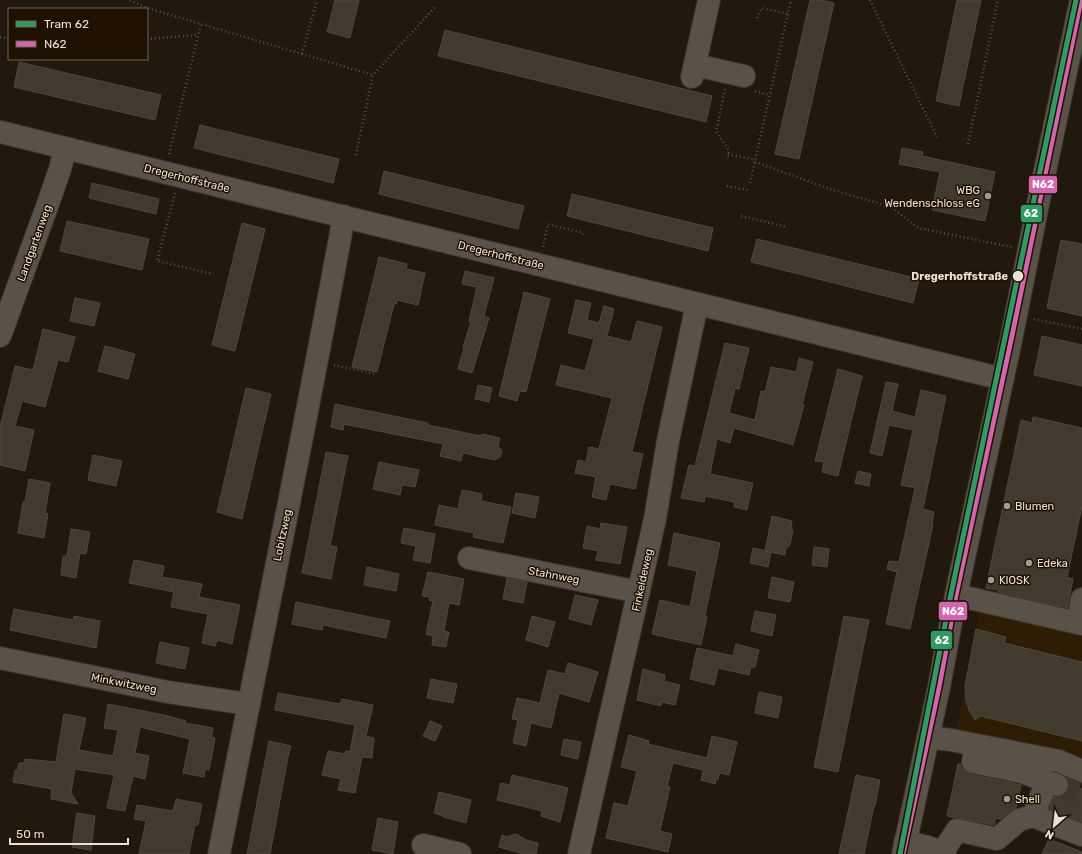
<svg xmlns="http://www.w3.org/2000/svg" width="1082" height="854" font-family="Rubik,sans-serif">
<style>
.built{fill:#2e1d03}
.building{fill:#403a2f;stroke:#4f483e}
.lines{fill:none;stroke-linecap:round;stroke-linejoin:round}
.minor-tunnel{stroke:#3f372b;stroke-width:22;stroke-dasharray:22 11;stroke-linecap:butt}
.minor-casing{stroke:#3b352d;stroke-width:24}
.path{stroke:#575149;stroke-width:2.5;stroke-dasharray:1 3;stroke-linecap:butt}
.minor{stroke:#585249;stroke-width:22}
.bus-1-casing{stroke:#1f1100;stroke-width:8}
.bus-1{stroke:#d763ae;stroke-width:5}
.tram-1-casing{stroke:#1f1100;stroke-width:8}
.tram-1{stroke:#2d9c64;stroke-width:5}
.poi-dot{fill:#a49a8e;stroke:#1f1100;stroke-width:1.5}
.stop-dot{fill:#eae0d3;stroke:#1f1100;stroke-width:1.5}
.labels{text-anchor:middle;stroke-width:3;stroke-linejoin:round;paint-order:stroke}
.street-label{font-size:11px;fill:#eae0d3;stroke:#1f1100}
.poi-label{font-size:11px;fill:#eae0d3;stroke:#1f1100;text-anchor:start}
.stop-label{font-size:11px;font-weight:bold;fill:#eae0d3;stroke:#1f1100;text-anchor:end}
.line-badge{stroke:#1f1100;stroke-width:1.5}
.badge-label{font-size:11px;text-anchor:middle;font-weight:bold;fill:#fff}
</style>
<rect width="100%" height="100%" fill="#21190d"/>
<path class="built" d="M981,609l101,21v136l-126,-34z"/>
<path class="building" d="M335,0h24l-9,38 -23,-6z
M810,0h11l13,3 -35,156 -24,-5z
M957,0h24l-22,106 -23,-5z
M445,30l267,66 -6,26 -268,-66z
M19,62l142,33 -6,25 -141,-33z
M200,125l139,34 -6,24 -139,-35z
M902,148l21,4 -1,4 73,16 -10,49 -53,-11 8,-38 -41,-8z
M384,171l140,35 -6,23 -139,-35z
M92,183l67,16 -3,15 -67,-16z
M572,194l141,34 -5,23 -141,-35z
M67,221l82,18 -7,31 -82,-19z
M242,223l23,6 -30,122 -23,-6z
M757,239l162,40 -6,24 -162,-41z
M1061,240l21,4v72l-35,-8z
M379,257l28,7 -1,5 19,4 -7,32 -21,-5 -1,4h-2l-17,68 -25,-5z
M465,271l29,7 -10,38 5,2 -17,55 -14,-4 6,-21 -1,-1 8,-25 -2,-1 8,-34 -15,-3z
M524,292l26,7 -24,93 -6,-1 -3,10 -18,-5z
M75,298l25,5 -6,23 -24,-5z
M576,300l15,3 -4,17 12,3 5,-17 10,3 -7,27 24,6 6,-21 25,6 -30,125 11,2 -8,35 -25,-5 -4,16 -14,-3 4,-20 -21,-4 3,-13 8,2 3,-15 10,2 13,-51 -56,-13 5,-20 24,6 9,-32 -26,-6z
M43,329l32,8 -7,25 -10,-2 -13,47 -23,-6 -7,25 19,4 -9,41 -25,-6v-38l15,-61 18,4z
M1042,336l40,9v41l-48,-11z
M725,343l24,5 -10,41 -4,-1 -6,25 26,7 6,-29 4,1 6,-25 25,5 3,-14 14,4 -11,43h2l-11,40 -59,-17 -4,15 -13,-4 -7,35 43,9 -6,27 -13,-3v-5l-29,-6 -1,6 -23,-4 8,-33 6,1z
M105,346l30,8 -7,25 -30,-8z
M838,369l24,7 -24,100 -16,-4 2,-10 -9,-1z
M886,382l12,2 -6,27 23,6 6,-27 25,6 -23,113 11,3 -2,12 1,1 -23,104 -24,-5 11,-52 -10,-3 2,-8 10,1 16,-74 -14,-3 12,-55 -24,-5 -7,31 -12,-3z
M478,385l14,3 -3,14 -14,-3z
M246,388l25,6 -29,125 -25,-7z
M335,404l93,19v2l53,11 1,-2 18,4 -2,9 4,3 -2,7 -5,3 -32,-7 -2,8 -21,-5 3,-12 -99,-20 -1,6 -12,-3z
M1033,417l49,11v78l-15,71 6,2 -6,29 -69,-16v-2l-12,-2 35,-168 11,3z
M326,452l22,4 -18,90 7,1 -6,32 -29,-6z
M93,455l29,6 -6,25 -28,-6z
M379,462l40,8 -4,17 -13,-2 -2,10 -27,-6z
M858,471l13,3 -2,12 -14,-3z
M29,479l21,4 -5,30 3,1 -4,24 -26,-5 5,-31h2z
M462,490l20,4 -1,7 30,6 -8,36 -30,-6 1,-4 -39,-8 4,-20 19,4z
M516,493l23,4 -4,21 -23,-5z
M772,516l20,5 -1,7 2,3 -2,8 -1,6 -4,3 -1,7 -20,-4z
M601,523l26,4 -7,37 -24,-4 2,-9 -15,-3 4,-22 13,3z
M404,528l31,6 -5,29 -17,-3 3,-14 -15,-3z
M71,529l19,3 -4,22 -6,-1 -4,25 -15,-3 2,-19h4z
M674,533l46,10 -15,73 2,1 -6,28 -49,-11 8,-34 30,7 7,-36 -29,-6z
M814,547l15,2 -2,18 -15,-2z
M753,548l18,4 -3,15 -18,-4z
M134,560l30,6 -2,11 40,7 -3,13 41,8 -8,39 -15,-4 -2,6 -13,-3 6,-29 -37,-7 3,-15 -45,-9z
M367,567l32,7 -3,17 -32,-6z
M428,572l36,7 -5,26 -10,-2 -5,28 5,1 -3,15 -14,-2 1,-9 -7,-2 7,-33 -4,-1 1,-3 -8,-1z
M772,577l22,5 -4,20 -22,-4z
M507,578l20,4 -4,21 -20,-4z
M575,595l23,5 -7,25 -22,-6z
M296,602l94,19 -4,17 -63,-13 -1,5 -30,-6z
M14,609l59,11 1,-4 26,5 -4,27 -86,-18z
M755,611l21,4 -4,21 -21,-5z
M532,616l23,6 -7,25 -22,-7z
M844,616l25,4 -31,152 -24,-5z
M976,629l30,8 -2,6 78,19v79l-102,-25 -5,4 -6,-10 -3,-9 -1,-15z
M160,642l29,6 -4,21 -29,-6z
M736,644l23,6 -4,17h-4l-2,8 -31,-7 -4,17 -24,-6 7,-31 36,8z
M568,663l30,9 -9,30 -30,-9 -8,35 -20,-5 -5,23 -13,-3 5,-23 -6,-1 5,-21 23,5 8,-33 17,4z
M643,669l22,6 -1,6 16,4 -5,20 -13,-3 -1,4 -24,-6z
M431,679l26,5 -4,19 -26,-5z
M759,692l23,5 -4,21 -23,-5z
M278,693l62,11 2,-5 31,6 -7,31 8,2 -2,20 -10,-1 -7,36 -17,-3 3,-11 -19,-4 6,-24 17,3 1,-3 4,1 5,-27 -80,-15z
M108,704l56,11 22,6 -1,2 28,5 -2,9 4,1 -3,17 -3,15 -4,-1 -1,8 -21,-4 7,-34 -50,-12 -5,26 14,3 -4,23 -12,-3 -8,35 -18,-3 7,-33 -39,-6 -4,24 7,11 -27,-5 1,-10 -39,-7 2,-12 2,1 2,-8h5l1,-4 31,3 8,-48 22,4 -7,32 34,6 5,-26 -14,-2z
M430,721l12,5 -7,15 -12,-5z
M629,735l20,6 -1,3 59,14 5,-22 25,6 -8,33 -10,-2 -1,7 -2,-1 -1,5 -14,-4 2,-10 -30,-7 -6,23 3,1 -10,44 12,3 -4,18 -62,-14 8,-35 14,3 9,-35 -16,-4z
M564,739l17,3 -3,17 -17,-4z
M269,741l22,5 -3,11 -18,97h-23z
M958,764h3l4,7 5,3 51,11 -5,23 -5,3 -10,8 -5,-1 -2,7 -47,-9z
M512,775l56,13 -8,34 -19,-6 1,-5 -45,-11 4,-17 9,2z
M856,775l24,5 -5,26h-1l-10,48h-25z
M1069,784l13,5v33l-33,-13 5,-12h5l6,-2 4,-5z
M439,792l32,8 -5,23 -23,-6v-1l-9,-3z
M176,799l26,5 -4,21h-3l-6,29h-50l7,-33 -12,-2 3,-14 36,6z
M77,813l18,3 -4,34 -19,-3z
M378,818l20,4 -5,32 -21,-4z
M515,834l3,1 8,5 12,3 -2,11h-12l-25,-7 3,-12 5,2z
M1049,839l33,13v2h-40z"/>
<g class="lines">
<path class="minor-tunnel" d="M1057,785l25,10"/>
<defs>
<path id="minor" d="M695,65l49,11
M692,77l17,-77
M0,132l1003,247
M0,336l49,-135 11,-32 5,-20
M469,558l170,34
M956,595l126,29
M1077,623l5,-24
M0,658l168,34 80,12
M928,737l23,3 108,21 23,10
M975,745l-2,17 49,10 35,13
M1047,781l-14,35 49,19
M905,842l23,5 17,7
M423,845l37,9
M942,853l15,-23 40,9 22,-19 14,-4
M219,854c42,-213 86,-424 125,-638
M579,854l76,-335 13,-78 29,-137
M903,854l36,-167 17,-92 55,-255 26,-131 44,-209"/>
</defs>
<use href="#minor" class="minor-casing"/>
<path class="path" d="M130,0l14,7 57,17 172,51
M870,0l67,137
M757,18l5,-10 26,6
M0,37l9,2
M147,39l51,-4
M302,54l15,-54
M725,89l-9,43 13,18 -1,7
M755,91l15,4
M968,144l30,-144
M169,154l32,-130
M728,154l27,6
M356,155l17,-80 63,-69
M755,162l75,27 61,18 27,21 94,19
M750,183l41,-183
M727,186l21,4
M175,193l-18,68 56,13
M741,216l46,11
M543,247l5,-23 35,9 1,3
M1034,319l48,10
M334,365l41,9"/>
<use href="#minor" class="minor"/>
<defs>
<path id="bus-1" d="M903,854l36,-167 17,-92 55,-255 70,-340"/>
</defs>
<use href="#bus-1" class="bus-1-casing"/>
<use href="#bus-1" class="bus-1"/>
<defs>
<path id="tram-1" d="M900,854l51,-260 125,-594"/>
</defs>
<use href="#tram-1" class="tram-1-casing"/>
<use href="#tram-1" class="tram-1"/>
</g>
<g class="poi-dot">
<circle cx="988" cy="196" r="4"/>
<circle cx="1007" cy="506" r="4"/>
<circle cx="1029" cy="563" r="4"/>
<circle cx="991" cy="580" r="4"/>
<circle cx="1007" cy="799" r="4"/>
</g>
<circle class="stop-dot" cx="1018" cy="276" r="6"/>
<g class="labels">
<g class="street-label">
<text transform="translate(187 178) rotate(14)" y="4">Dregerhoffstraße</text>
<text transform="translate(34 243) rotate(-70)" y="4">Landgartenweg</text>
<text transform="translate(501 255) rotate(14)" y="4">Dregerhoffstraße</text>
<text transform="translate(282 535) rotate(-78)" y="4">Lobitzweg</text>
<text transform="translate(554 575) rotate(11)" y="4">Stahnweg</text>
<text transform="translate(642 580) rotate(-78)" y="4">Finkeldeweg</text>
<text transform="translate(124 683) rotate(11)" y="4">Minkwitzweg</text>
</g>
<g class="poi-label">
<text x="980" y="194" text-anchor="end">WBG<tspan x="980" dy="13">Wendenschloss eG</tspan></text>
<text x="1015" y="510">Blumen</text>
<text x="1037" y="567">Edeka</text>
<text x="999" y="584">KIOSK</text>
<text x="1015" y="803">Shell</text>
</g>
<g class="stop-label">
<text x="1008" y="280">Dregerhoffstraße</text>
</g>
</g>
<g class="line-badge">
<rect x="1028" y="175" width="30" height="19" rx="4" fill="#d763ae"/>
<rect x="1020" y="204" width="23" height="19" rx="4" fill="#2d9c64"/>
<rect x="938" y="601" width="30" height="20" rx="4" fill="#d763ae"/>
<rect x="930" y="630" width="23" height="20" rx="4" fill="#2d9c64"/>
</g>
<g class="badge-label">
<text x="1043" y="188">N62</text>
<text x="1031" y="217">62</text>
<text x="953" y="615">N62</text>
<text x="942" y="644">62</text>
</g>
<rect x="8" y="8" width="140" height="52" fill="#1f1100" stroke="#706454"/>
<rect x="16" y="21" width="20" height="6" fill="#2d9c64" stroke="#706454"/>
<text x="44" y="28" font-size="12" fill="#eae0d3">Tram 62</text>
<rect x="16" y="41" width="20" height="6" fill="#d763ae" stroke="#706454"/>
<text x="44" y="48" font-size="12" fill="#eae0d3">N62</text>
<g transform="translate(1054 826) rotate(208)" stroke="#1f1100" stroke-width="3" paint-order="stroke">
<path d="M0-3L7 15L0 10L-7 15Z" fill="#eae0d3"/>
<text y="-6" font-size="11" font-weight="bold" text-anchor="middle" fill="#eae0d3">N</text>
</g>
<path d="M10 838v6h118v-6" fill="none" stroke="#eae0d3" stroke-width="2"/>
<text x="16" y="838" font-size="12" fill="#eae0d3" stroke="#1f1100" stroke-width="3" paint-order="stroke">50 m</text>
</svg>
